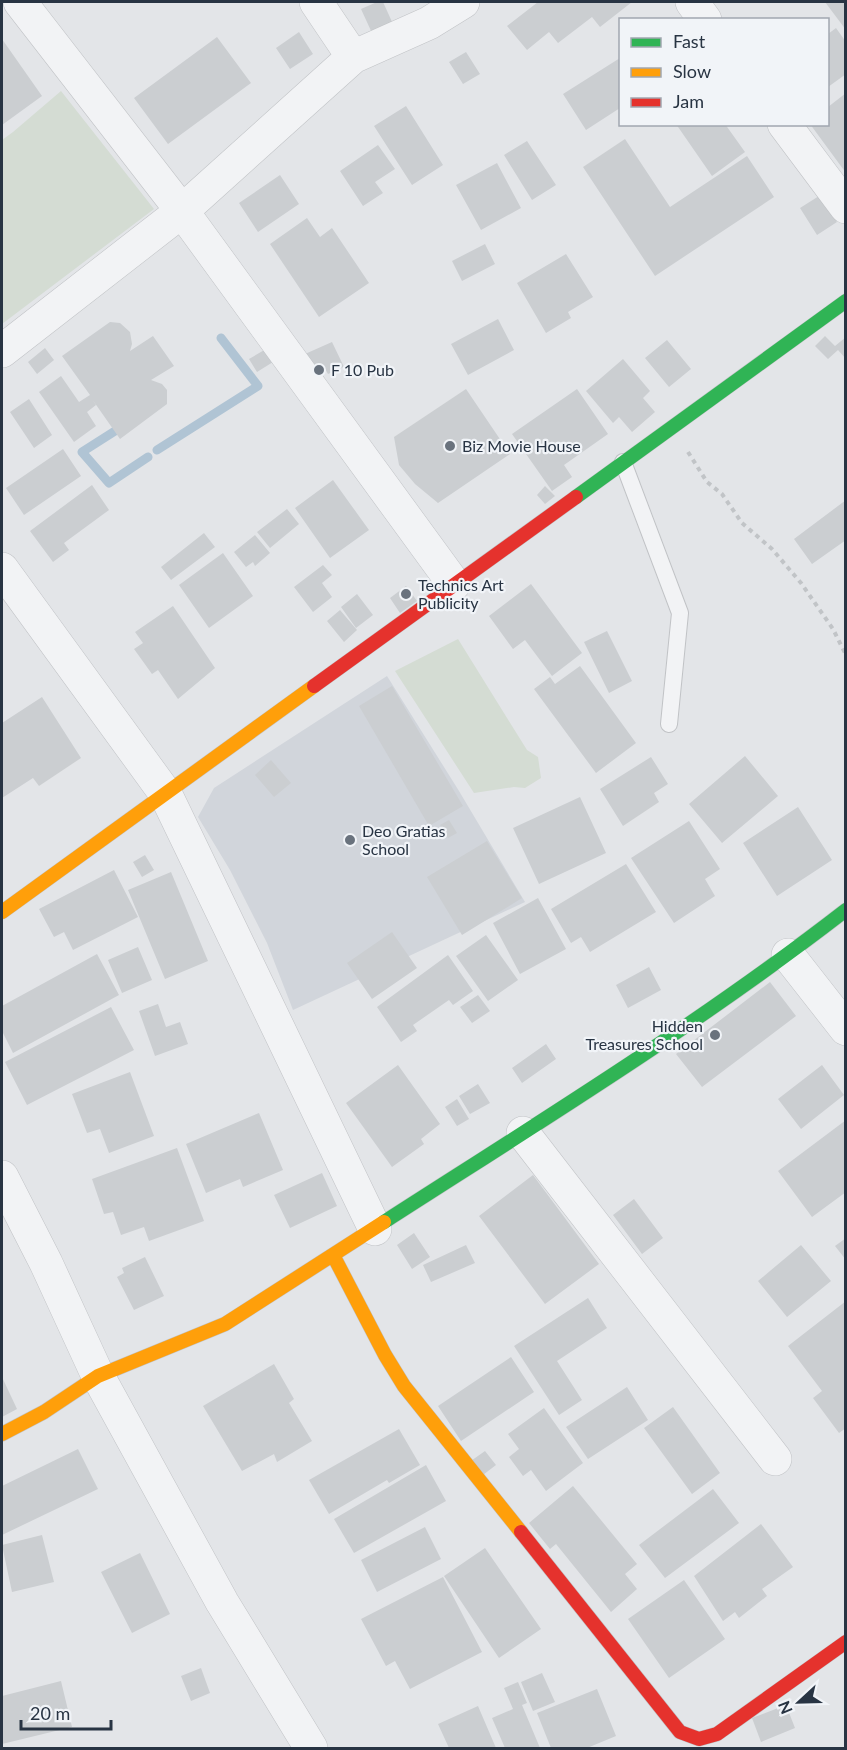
<svg xmlns="http://www.w3.org/2000/svg" width="847" height="1750" font-family="Lato,sans-serif">
<style>
.built{fill:#d1d5db}
.green{fill:#d4dcd3}
.lines{fill:none;stroke-linecap:round;stroke-linejoin:round}
.stream{stroke:#b0c4d4;stroke-width:9}
.building{fill:#cbced1}
.lane-casing{stroke:#c1c3c6;stroke-width:18}
.street-casing{stroke:#c1c3c6;stroke-width:34}
.fast-casing{stroke:#c1c3c6;stroke-width:15}
.slow-casing{stroke:#c1c3c6;stroke-width:15}
.jam-casing{stroke:#c1c3c6;stroke-width:15}
.path{stroke:#c1c4c7;stroke-width:4;stroke-dasharray:4.5 4.5;stroke-linecap:butt}
.lane{stroke:#f2f3f5;stroke-width:16}
.street{stroke:#f2f3f5;stroke-width:33}
.fast{stroke:#30b455;stroke-width:14}
.slow{stroke:#ff9f0a;stroke-width:14}
.jam{stroke:#e5322d;stroke-width:14}
.poi-dot{fill:#69727d;stroke:#f1f4f8;stroke-width:2}
.labels{text-anchor:middle;stroke-width:4.5;stroke-linejoin:round;paint-order:stroke}
.poi-label{font-size:16px;fill:#283443;stroke:#f1f4f8;text-anchor:start}
</style>
<rect width="100%" height="100%" fill="#e3e5e8"/>
<path class="built" d="M387,676l72,115 66,111 -232,108 -26,-67 -37,-73 -32,-53 16,-29z"/>
<path class="green" d="M61,91l93,118 -152,115v-184l11,-8z
M458,639l69,111 11,7 3,21 -16,10 -11,-1 -40,6 -79,-122z"/>
<g class="lines">
<path class="stream" d="M115,431l-33,21 27,31 39,-26
M157,450l101,-64 -37,-48"/>
</g>
<path class="building" d="M377,2h6l10,22 -21,9 -11,-24z
M538,2h94l-32,25 -8,-10 -34,26 -9,-11 -22,18 -20,-24z
M825,2h21v28z
M836,28l10,14v32l-18,13v-53z
M299,32l14,22 -23,15 -14,-21z
M217,37l34,46 -83,61 -34,-46z
M2,39l40,57 -40,29z
M466,52l14,22 -17,10 -14,-22z
M620,58v50l-34,22 -23,-36z
M846,93v80l-36,-49h18v-17z
M406,106l37,59 -31,20 -38,-59z
M676,124h49l20,28 -33,24z
M625,139l45,68 77,-51 27,41 -119,79 -72,-109z
M527,141l29,44 -24,15 -28,-45z
M378,145l17,24 -20,13 8,11 -20,13 -23,-35z
M497,163l24,45 -40,22 -25,-45z
M280,175l19,29 -41,28 -19,-29z
M819,196l18,26 -20,13 -17,-27z
M307,218l13,19 12,-9 37,55 -50,34 -49,-73z
M485,244l10,20 -33,17 -10,-20z
M566,254l27,43 -25,15 3,6 -25,15 -29,-50z
M498,319l16,31 -46,25 -17,-31z
M110,322l10,1 10,9 2,12 -2,7 23,-15 21,30 -23,14 11,4 5,6v14l-47,35 -28,-40 4,6 -9,7 9,14 -22,16 -35,-50 22,-16 18,26 11,-7 -28,-39z
M825,336l10,10 11,-9v22l-8,-9 -10,9 -13,-13z
M667,340l24,29 -22,18 -24,-29z
M332,342l12,25 -16,7 -5,-9 -11,5 -7,-16z
M45,348l9,12 -17,14 -9,-12z
M266,349l7,13 -16,10 -8,-13z
M623,359l27,32 -7,7 12,14 -23,20 -13,-15 -6,6 -27,-32z
M466,389l44,65 -72,49 -23,-19 -16,-19 -5,-28z
M577,389l31,45 -44,31 8,12 -20,14 -40,-57z
M29,399l23,36 -18,13 -24,-36z
M63,449l18,27 -57,39 -18,-27z
M333,480l36,50 -39,28 -35,-50z
M92,485l17,25 -45,33 5,7 -16,12 -23,-31z
M545,486l10,10 -10,8 -8,-9z
M846,500v40l-34,24 -18,-25z
M287,509l12,15 -29,24 -13,-16z
M204,533l11,14 -44,33 -10,-13z
M255,535l15,18 -15,13 -2,-4 -7,5 -12,-15z
M223,553l30,43 -44,32 -30,-43z
M323,565l9,10 -10,8 10,14 -19,15 -19,-25z
M531,584l51,69 -30,23 -27,-36 -12,9 -24,-33z
M406,586l11,15 -17,12 -10,-15z
M357,594l16,21 -17,13 -15,-21z
M173,606l42,62 -37,31 -20,-29 -6,4 -18,-25 9,-6 -8,-11z
M340,610l17,20 -13,12 -17,-21z
M607,631l25,50 -23,12 -25,-51z
M580,666l56,77 -40,30 -62,-84 16,-12 5,7z
M392,686l71,120 -34,20 -70,-120z
M42,697l39,61 -42,28 -6,-8 -31,20v-75z
M745,756l33,40 -56,47 -33,-39z
M651,757l17,27 -14,9 5,9 -36,24 -23,-37z
M271,760l20,23 -17,14 -19,-22z
M580,797l26,56 -67,31 -26,-56z
M798,807l34,53 -55,36 -34,-53z
M449,820l8,13 -9,5 -8,-13z
M689,821l31,48 -15,10 10,17 -41,27 -43,-65z
M487,841l35,57 -60,37 -35,-58z
M145,855l9,15 -12,7 -9,-15z
M626,864l30,48 -66,40 -9,-15 -10,6 -20,-34z
M114,870l24,47 -65,33 -9,-18 -10,5 -15,-28z
M171,872l37,89 -43,18 -37,-89z
M538,898l28,51 -46,25 -27,-51z
M392,932l25,36 -45,31 -25,-36z
M486,935l32,45 -30,21 -32,-45z
M138,947l14,33 -30,13 -14,-33z
M97,954l22,41 -106,58 -11,-22v-25z
M448,955l25,36 -20,14 -4,-5 -36,25 4,6 -16,11 -24,-35z
M649,967l12,23 -33,18 -12,-23z
M770,982l26,34 -94,71 -26,-33z
M478,995l12,16 -18,12 -12,-16z
M158,1004l8,23 14,-5 8,22 -33,12 -16,-45z
M111,1007l23,43 -107,55 -22,-43z
M546,1044l10,15 -34,24 -10,-15z
M398,1065l42,59 -19,15 3,5 -32,23 -46,-64z
M822,1065l22,30 -43,34 -23,-30z
M130,1072l24,64 -45,17 -9,-24 -13,4 -15,-39z
M478,1084l12,19 -20,11 -11,-18z
M457,1099l12,20 -12,7 -12,-19z
M259,1113l24,57 -40,17 -3,-8 -34,14 -20,-49z
M846,1120v72l-34,25 -34,-46z
M177,1148l27,73 -55,20 -5,-14 -23,8 -8,-23 -9,2 -12,-35z
M322,1173l15,33 -47,22 -16,-33z
M533,1175l66,89 -54,40 -66,-88z
M634,1199l29,39 -21,16 -29,-39z
M414,1233l16,24 -18,12 -15,-24z
M846,1238v22l-11,-14z
M466,1245l9,18 -44,19 -8,-17z
M801,1245l30,36 -44,36 -29,-36z
M145,1257l19,39 -30,14 -17,-33 7,-4 -2,-5z
M588,1298l19,30 -50,33 25,39 -23,15 -45,-69z
M846,1301v127l-7,5 -26,-35 9,-7 -34,-45z
M511,1357l23,35 -73,49 -23,-35z
M274,1364l20,35 -5,4 23,38 -35,21 -3,-8 -32,17 -39,-65z
M2,1377l15,32 -15,8z
M627,1387l21,33 -60,39 -22,-32z
M673,1407l47,66 -28,21 -48,-66z
M544,1408l39,55 -37,28 -15,-21 -8,6 -14,-19 10,-8 -11,-15z
M399,1429l21,36 -31,18 -2,-3 -58,34 -20,-34z
M78,1449l20,40 -96,46v-49z
M485,1451l11,14 -17,13 -11,-15z
M426,1465l20,36 -92,52 -20,-34z
M573,1486l64,78 -12,10 12,15 -26,23 -55,-68 -6,5 -21,-26z
M713,1489l26,34 -74,55 -26,-33z
M761,1524l32,43 -31,22 5,7 -28,22 -4,-6 -12,9 -29,-45z
M425,1527l16,32 -64,33 -16,-32z
M42,1535l12,47 -42,10 -10,-47z
M485,1548l56,81 -42,29 -55,-82z
M140,1553l30,61 -38,19 -31,-61z
M443,1577l39,75 -72,37 -15,-28 -9,5 -25,-47z
M684,1580l41,59 -56,39 -41,-59z
M201,1668l9,25 -19,8 -10,-25z
M542,1673l13,29 -22,9 -12,-29z
M61,1681l11,46 -70,17v-48z
M518,1682l9,21 -5,2 18,43h-35l-13,-30 21,-9 -9,-21z
M597,1689l19,47 -29,12h-36l-14,-35z
M786,1705l9,23 -34,14 -9,-24z
M478,1706l18,42h-47l-11,-24z"/>
<g class="lines">
<defs>
<path id="lane" d="M623,462l57,151 -11,111"/>
<path id="street" d="M20,2l162,209 272,373
M316,2l37,55
M692,2l13,18
M784,124l62,83
M2,351l180,-140 171,-154 76,-34 34,-21
M2,569l163,224 210,436
M788,955l58,74
M523,1133l252,326
M2,1177l44,86 52,113 124,226 89,146"/>
<path id="fast" d="M576,497l270,-196
M384,1222c157,-101 315,-198 462,-312"/>
<path id="slow" d="M2,912l312,-226
M333,1255l52,100 19,31 117,146
M2,1434l42,-22 54,-36 127,-52 159,-102"/>
<path id="jam" d="M314,686l262,-189
M521,1532l159,200 19,7 18,-5 129,-92"/>
</defs>
<use href="#lane" class="lane-casing"/>
<use href="#street" class="street-casing"/>
<use href="#fast" class="fast-casing"/>
<use href="#slow" class="slow-casing"/>
<use href="#jam" class="jam-casing"/>
<path class="path" d="M688,452l19,30 15,12 20,29 30,26 29,34 32,46 13,26"/>
<use href="#lane" class="lane"/>
<use href="#street" class="street"/>
<use href="#fast" class="fast"/>
<use href="#slow" class="slow"/>
<use href="#jam" class="jam"/>
</g>
<g class="poi-dot">
<circle cx="319" cy="370" r="6"/>
<circle cx="450" cy="446" r="6"/>
<circle cx="406" cy="594" r="6"/>
<circle cx="350" cy="840" r="6"/>
<circle cx="715" cy="1035" r="6"/>
</g>
<g class="labels">
<g class="poi-label">
<text x="331" y="376">F 10 Pub</text>
<text x="462" y="452">Biz Movie House</text>
<text x="418" y="591">Technics Art<tspan x="418" dy="18">Publicity</tspan></text>
<text x="362" y="837">Deo Gratias<tspan x="362" dy="18">School</tspan></text>
<text x="703" y="1032" text-anchor="end">Hidden<tspan x="703" dy="18">Treasures School</tspan></text>
</g>
</g>
<rect width="847" height="1750" fill="none" stroke="#283443" stroke-width="6"/>
<rect x="619" y="18" width="210" height="108" fill="#f1f4f8" stroke="#a1a7b0" stroke-width="1.5"/>
<rect x="631" y="38" width="30" height="9" fill="#30b455" stroke="#a1a7b0" stroke-width="1.5"/>
<text x="673" y="48" font-size="18" fill="#283443">Fast</text>
<rect x="631" y="68" width="30" height="9" fill="#ff9f0a" stroke="#a1a7b0" stroke-width="1.5"/>
<text x="673" y="78" font-size="18" fill="#283443">Slow</text>
<rect x="631" y="98" width="30" height="9" fill="#e5322d" stroke="#a1a7b0" stroke-width="1.5"/>
<text x="673" y="108" font-size="18" fill="#283443">Jam</text>
<g transform="translate(799 1702) rotate(248)" stroke="#f1f4f8" stroke-width="4.5" paint-order="stroke">
<path d="M0-4.5L10 22L0 15L-10 22Z" fill="#283443"/>
<text y="-9" font-size="16" font-weight="bold" text-anchor="middle" fill="#283443">N</text>
</g>
<path d="M21 1720v9h90v-9" fill="none" stroke="#283443" stroke-width="3"/>
<text x="30" y="1720" font-size="18" fill="#283443" stroke="#f1f4f8" stroke-width="4.5" paint-order="stroke">20 m</text>
</svg>
